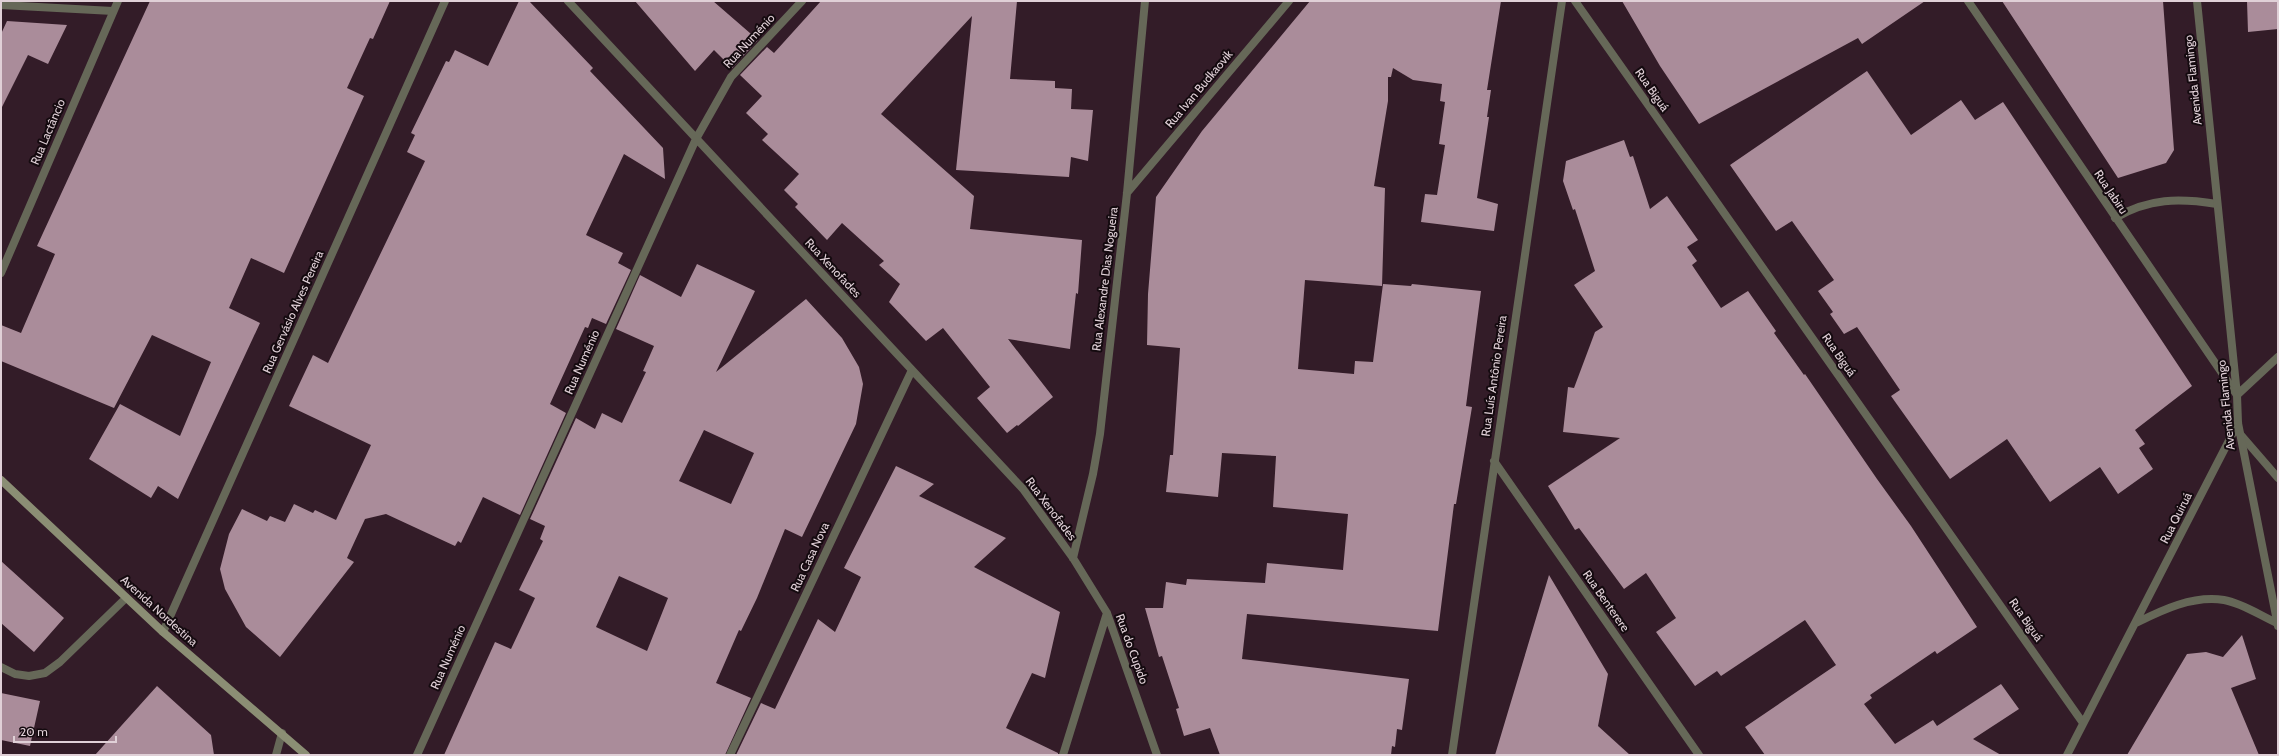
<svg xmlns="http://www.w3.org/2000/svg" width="2279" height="756" font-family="Cabin,sans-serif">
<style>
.building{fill:#aa8c9a;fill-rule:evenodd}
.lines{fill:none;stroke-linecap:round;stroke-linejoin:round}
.service{stroke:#666858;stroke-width:8}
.minor{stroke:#666858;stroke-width:8}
.tertiary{stroke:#666858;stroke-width:8}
.secondary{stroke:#8b8e74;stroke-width:8}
.labels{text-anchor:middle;stroke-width:4;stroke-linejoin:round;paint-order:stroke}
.street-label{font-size:12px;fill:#e0d0d7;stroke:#140a0f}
</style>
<rect width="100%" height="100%" fill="#331c28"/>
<path class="building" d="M150,1h240l-17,38 -3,-1 -23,50 17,8 -80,177 -33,-15 -22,50 31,15 -82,176 -20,-13 -7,12 -62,-39 31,-55 60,32 31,-74 -59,-27 -38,73 -113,-47v-36l20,8 34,-79 -18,-8z
M519,1h10l64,67 -3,3 73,77 2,31 -41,-25 -38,81 37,18 -5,10 13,7 -25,54 -14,-6 -4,10 -3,-1 -35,77 16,9 -46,102 -37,-18 -22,46 -3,-2 -3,5 -69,-32 -21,5 -18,39 7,4 -74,95 -34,-30 -21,-38 -5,-20 9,-35 13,-25 25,12 3,-5 15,6 9,-18 19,9 2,-3 21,10 35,-75 -82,-39 24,-51 15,8 97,-202 -18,-9 8,-17 -4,-2 35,-72 3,1 6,-12 33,16z
M635,1h78l45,39 -26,28 -18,-18 -19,21z
M821,1h196l-7,78 45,2v7l17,1 -1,20 22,1 -5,51 -17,-4 -2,20 -113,-7 16,-154 -91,98 93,82 -4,33 112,11 -4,54 -2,-1 -6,56 -62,-10 45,58 -35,29 -1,-1 -10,8 -30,-35 13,-11 -47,-59 -17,13 -37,-39 11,-18 -21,-19 5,-4 -42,-38 -15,17 -32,-33 3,-3 -14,-14 15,-16 -37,-34 6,-6 -22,-21 16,-17 -22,-21 27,-28 7,6z
M1310,1h191l-14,89h4l-4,27h2l-12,81 21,6 -4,27 -73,-9 4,-28 12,1 8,-50 -6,-1 6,-42 -5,-1 2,-17 -29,-4 -20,-12 -2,9h-3v24l-14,85 11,2 -3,98 -77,-6 -7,89 56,5 1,-13 18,1 10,-78 28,2 1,-2 69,7 -15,115 6,1 -16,97h-2l-16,127 -191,-17 -5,45 167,20 -7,51 -5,-1 -2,18 -3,-1 -1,9h-171l-10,-27 -26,8 -8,-27 3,-1 -17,-52 -3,1 -14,-49h18l3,-26 20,3 1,-6 78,4 2,-20 76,7 5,-56 -75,-7 3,-51 -54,-3 -4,44 -52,-5 4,-37h3l7,-107 -33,-3 1,-51 8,-97 46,-66z
M1622,1h303l-63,43 -4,-6 -159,86 -39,-58z
M2002,1h161l11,149 -8,13 -48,15z
M2247,1h31v28l-30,3z
M7,21l60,4 -19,39 -20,-9 -27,54v-75z
M1867,71l44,64 50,-35 14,20 28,-18 189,284 -57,44 10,14 -6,4 14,21 -35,25 -18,-27 -50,35 -43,-63 -57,40 -59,-83 9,-6 -43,-63 -13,7 -14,-20 3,-2 -15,-21 16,-11 -42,-59 -16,10 -46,-66z
M1624,140l6,17 3,-1 17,53 17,-13 31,44 -11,7 10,14 -5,4 29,43 27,-17 28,40 -2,2 30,42 1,-1 72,105 34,47 66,101 -40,27 -2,-3 -65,44 2,3 -8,6 31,40 38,-24 4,6 64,-42 18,25 -46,30 28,16h-236l-20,-28 91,-62 -31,-45 -84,56 -4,-5 -22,15 -39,-54 20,-14 -30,-45 -22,16 -45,-61 -4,2 -27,-44 72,-48 -57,-6 5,-45 6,1 21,-56 8,-5 -29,-42 21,-14 -20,-62 -2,1 -10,-29 3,-20z
M697,264l58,27 -39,81 90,-73 36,39 17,29 4,17 -7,40 -54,113 -17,-8 -28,69 -16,33 -2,-1 -23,53 35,15 -26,57h-281l51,-113 16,7 24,-51 -16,-8 24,-49 -3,-2 5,-13 -15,-7 46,-101 19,11 7,-16 20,10 24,-51 -3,-1 11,-25 -38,-17 24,-54 41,22zM704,430l50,23 -23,51 -52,-23zM619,576l49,22 -21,53 -51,-24z
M896,466l38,18 -15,12 87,42 -32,29 86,45 -15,66 -13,-5 -26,55 52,25v2h-322l25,-52 14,6 43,-90 17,13 26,-55 -17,-9z
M1,561l63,57 -30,34 -33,-29z
M1549,575l59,99 -10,52 32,29h-135z
M2242,635l14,44 -25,9 28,67h-132l60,-101 19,-2 17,5z
M157,686l54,49 3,20h-119z
M1,693l39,8 -10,45 -29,-6z"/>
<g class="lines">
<path class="service" d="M1,667l14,7 14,2 16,-3 15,-11 66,-64"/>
<path class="minor" d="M568,1l455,488 50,69 34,55 50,142
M1575,1l508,722
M1968,1l269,394
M1,5l112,6
M1127,193l162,-192
M2115,218c34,-20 64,-20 102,-14
M2240,434l38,44
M1494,461l205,294
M1073,558l20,-84 7,-40 27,-241 18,-192
M2136,623c26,-13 57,-28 88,-23 18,3 37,16 53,23
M163,632l282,-631
M276,755l6,-22
M417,755l279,-616 35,-62 71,-76
M730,755l182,-385
M1063,755l44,-142
M1452,755l110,-754
M2067,755l171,-332"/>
<path class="tertiary" d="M2197,1l40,394 1,28 40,203
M1,273l117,-272
M2237,395l41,-38"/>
<path class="secondary" d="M1,480l162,152 143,123"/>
</g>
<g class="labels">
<g class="street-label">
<text transform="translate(749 41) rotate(-47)" y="4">Rua Numénio</text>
<text transform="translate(2193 80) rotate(-96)" y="4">Avenida Flamingo</text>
<text transform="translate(1199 89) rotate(-50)" y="4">Rua Ivan Budkaovik</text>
<text transform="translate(1652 90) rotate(55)" y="4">Rua Biguá</text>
<text transform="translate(48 132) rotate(-67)" y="4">Rua Lactâncio</text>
<text transform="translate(2111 192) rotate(56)" y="4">Rua Jabiru</text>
<text transform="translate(833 268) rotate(47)" y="4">Rua Xenofades</text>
<text transform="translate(1105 279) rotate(-83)" y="4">Rua Alexandre Dias Nogueira</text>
<text transform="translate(293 312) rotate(-66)" y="4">Rua Gervásio Alves Pereira</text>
<text transform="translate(1839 355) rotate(55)" y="4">Rua Biguá</text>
<text transform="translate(582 362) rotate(-66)" y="4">Rua Numénio</text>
<text transform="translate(1494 376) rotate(-82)" y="4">Rua Luís Antônio Pereira</text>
<text transform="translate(2226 405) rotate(-96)" y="4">Avenida Flamingo</text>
<text transform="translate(1051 509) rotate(53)" y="4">Rua Xenofades</text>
<text transform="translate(2176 518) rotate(-63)" y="4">Rua Quiruá</text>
<text transform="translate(810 557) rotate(-65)" y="4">Rua Casa Nova</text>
<text transform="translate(1606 601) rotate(55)" y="4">Rua Benterere</text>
<text transform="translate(159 611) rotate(42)" y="4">Avenida Nordestina</text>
<text transform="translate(2026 620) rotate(55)" y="4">Rua Biguá</text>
<text transform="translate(1132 649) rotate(70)" y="4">Rua do Cupido</text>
<text transform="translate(448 657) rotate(-66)" y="4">Rua Numénio</text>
</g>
</g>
<rect width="2279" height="756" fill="none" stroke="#e0d0d7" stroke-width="4"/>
<path d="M14 736v6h102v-6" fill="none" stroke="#e0d0d7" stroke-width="2"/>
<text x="20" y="736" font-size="12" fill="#e0d0d7" stroke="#140a0f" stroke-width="3" paint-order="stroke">20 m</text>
</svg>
